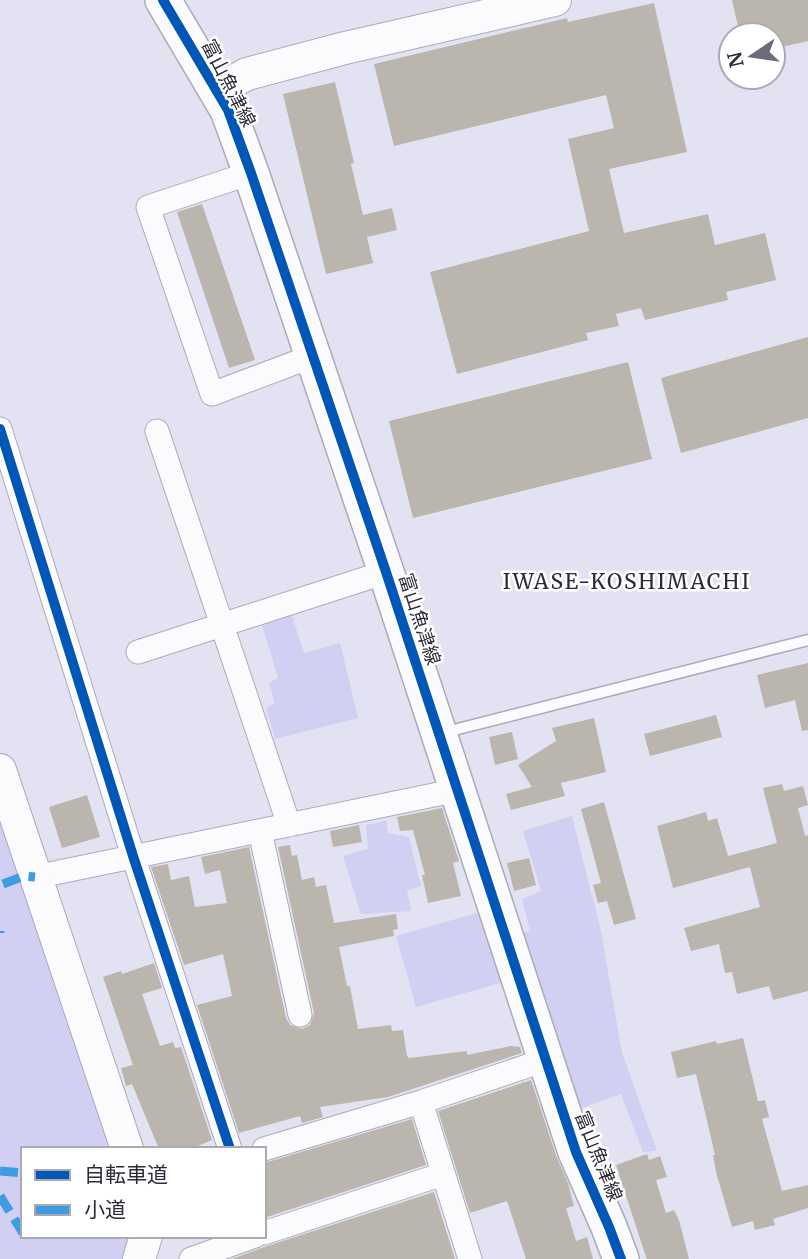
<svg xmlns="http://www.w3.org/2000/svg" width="808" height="1259" font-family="Merriweather,'Noto Sans JP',serif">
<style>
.green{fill:#d1cff2}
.building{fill:#bab6ad}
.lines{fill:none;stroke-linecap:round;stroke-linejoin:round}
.lane-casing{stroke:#abaab9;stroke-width:13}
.street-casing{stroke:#abaab9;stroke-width:25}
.secondary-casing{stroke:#abaab9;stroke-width:34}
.primary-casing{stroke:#abaab9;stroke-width:38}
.lane{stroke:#fbfbfd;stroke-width:10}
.street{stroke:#fbfbfd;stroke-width:23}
.secondary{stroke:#fbfbfd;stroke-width:32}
.primary{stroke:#fbfbfd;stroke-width:35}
.quiet{stroke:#3d9ce2;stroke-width:9;stroke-dasharray:18 9;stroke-linecap:butt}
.cycleway-casing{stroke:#fff;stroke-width:15}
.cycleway{stroke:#0057b8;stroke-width:10}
.labels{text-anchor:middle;stroke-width:5;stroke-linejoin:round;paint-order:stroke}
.street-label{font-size:19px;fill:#2c2b39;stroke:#fff}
.neighbourhood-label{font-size:21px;letter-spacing:2px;fill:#2c2b39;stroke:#fff}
</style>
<rect width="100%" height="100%" fill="#e3e2f3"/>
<path class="green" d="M290,610l14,43 36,-10 18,75 -83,21 -9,-31 9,-5 -6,-20 9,-5 -18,-59z
M0,797l118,352h-95v87h110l-2,23h-131z
M572,816l29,115 21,122 35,98 -14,1 -22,-58 -46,16 -57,-175 12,-4 -8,-32 19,-8 -18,-60z
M386,821l2,12 21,4 12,49 -14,5 4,20 -50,3 -18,-58 25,-7 -2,-24z
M484,911l23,70 -91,26 -20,-71z"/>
<path class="building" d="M732,0h76v41l-35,8v-14h-33z
M654,3l33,149 -78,17 15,64 84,-19 7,31 50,-12 11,47 -50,12 2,8 -83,20 -4,-12 -25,6 3,12 -33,7 2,7 -131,34 -27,-102 159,-41 -21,-92 46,-11 -8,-33 -212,51 -20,-82 193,-46 1,4z
M335,82l19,81 -3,1 12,51 29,-7 5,22 -30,7 6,26 -47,11 -43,-180z
M202,204l53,156 -26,8 -52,-156z
M808,337v81l-127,35 -20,-75z
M628,362l24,97 -239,59 -24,-97z
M808,663v67l-6,1 -7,-31 -30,8 -8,-33z
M716,715l6,22 -72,19 -6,-22z
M594,718l12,54 -45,11 4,13 -54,14 -5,-16 26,-7 -14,-22 38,-24 -4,-13z
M512,732l6,27 -23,6 -6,-28z
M782,784l2,7 19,-5 5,19 -10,3 7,28 3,-1v156l-35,9 -4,-14 -32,8 -5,-22 -7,1 -6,-29 -28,7 -7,-23 76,-21 -10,-40 -77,21 -16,-62 49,-14 2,9 9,-3 11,38 49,-13 -14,-55z
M87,795l13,42 -38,11 -13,-41z
M604,802l32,117 -22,6 -7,-24 -9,2 -5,-18 8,-2 -20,-74z
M442,808l17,53 -6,2 8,33 -33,7 -6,-28h3l-12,-45 -13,1 -3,-14z
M359,825l3,17 -29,5 -3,-16z
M290,845l2,11 5,-1 5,25 12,-3 2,10 10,-2 8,38 62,-9 2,15 -5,1 1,6 -55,11 8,39h3l8,43 33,-4 1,6 11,-1 4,26 2,2 58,-7v4l44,-9 9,1 2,6 -134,44 -68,10 3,10 -21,6 -2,-7 -61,17 -42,-128 35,-9 -9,-42 -39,11 -33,-98 17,-3 3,16 18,-4 6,31 32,-4 -7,-33 -15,4 -4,-17 48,-10 37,171 4,7 12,4 8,-4 4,-12 -36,-166z
M529,858l7,27 -22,6 -7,-28z
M154,963l8,25 -20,6 18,52 13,-4 2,6 6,-1 31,93 -21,9h-32l-27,-65 -6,2 -5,-18 12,-3 -30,-88 18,-6 1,3z
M743,1038l15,63 7,-1 4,17 -7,2 20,72 26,-6v23l-35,11 2,6 -20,5 -2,-9 -21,6 -16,-55 -3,-17h2l-19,-81 -19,4 -6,-26 45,-11 1,3z
M531,1080l26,78 11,25 6,23 -8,2 10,33 11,-4 6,22h-67l-19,-58 -37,12 -32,-102z
M412,1119l14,46 -162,53v-55z
M647,1154l2,6 11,-4 7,21 -11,3 10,33 8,-3 5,10 10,39h-42l-2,-5 -29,-89z
M434,1192l21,67h-223l32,-12z"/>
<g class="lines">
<defs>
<path id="lane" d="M442,733l366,-93"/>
<path id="street" d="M251,173l-103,34 64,187 101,-38
M0,429l133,427 97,293
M157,431l132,394
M138,652l248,-80
M260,831l40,184
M35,877l423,-87
M421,1102l49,157
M264,1149l157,-47 124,-42
M264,1233l179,-59
M191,1259l64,-23"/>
<path id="secondary" d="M218,90l29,-16 98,-26 210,-48
M0,770l127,379
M139,1259l7,-23"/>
<path id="primary" d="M163,0l65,110 23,63 135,399 190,580 33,75 12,32"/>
</defs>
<use href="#lane" class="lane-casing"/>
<use href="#street" class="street-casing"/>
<use href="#secondary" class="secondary-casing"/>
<use href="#primary" class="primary-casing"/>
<use href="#lane" class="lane"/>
<use href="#street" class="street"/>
<use href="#secondary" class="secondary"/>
<use href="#primary" class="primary"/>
<path class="quiet" d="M3,884l21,-8 11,1
M0,931v2
M0,1171l23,2
M0,1196l23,37"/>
<defs>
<path id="cycleway" d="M163,0l65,110 23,63 135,399 190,580 33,75 12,32
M0,429l133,427 97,293"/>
</defs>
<use href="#cycleway" class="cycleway-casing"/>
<use href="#cycleway" class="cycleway"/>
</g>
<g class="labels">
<g class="street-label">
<text transform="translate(229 83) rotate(63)" y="7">富山魚津線</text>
<text transform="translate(420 619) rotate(72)" y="7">富山魚津線</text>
<text transform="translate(599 1156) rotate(68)" y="7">富山魚津線</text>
</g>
<g class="neighbourhood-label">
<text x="627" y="589">IWASE-KOSHIMACHI</text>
</g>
</g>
<rect x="21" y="1147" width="245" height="91" fill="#ffffff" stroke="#abaab0" stroke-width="2"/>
<rect x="35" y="1170" width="35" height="10" fill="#0057b8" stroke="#abaab0" stroke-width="2"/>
<text x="84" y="1182" font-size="21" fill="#2c2b39">自転車道</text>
<rect x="35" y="1205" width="35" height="10" fill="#3d9ce2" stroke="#abaab0" stroke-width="2"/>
<text x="84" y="1217" font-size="21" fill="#2c2b39">小道</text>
<g transform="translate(752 56) rotate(257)"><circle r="33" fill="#ffffff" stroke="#abaab0" stroke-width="2"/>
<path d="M0-5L12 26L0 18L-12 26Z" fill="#6c6b7a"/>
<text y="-10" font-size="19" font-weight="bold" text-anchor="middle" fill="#2c2b39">N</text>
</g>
</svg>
